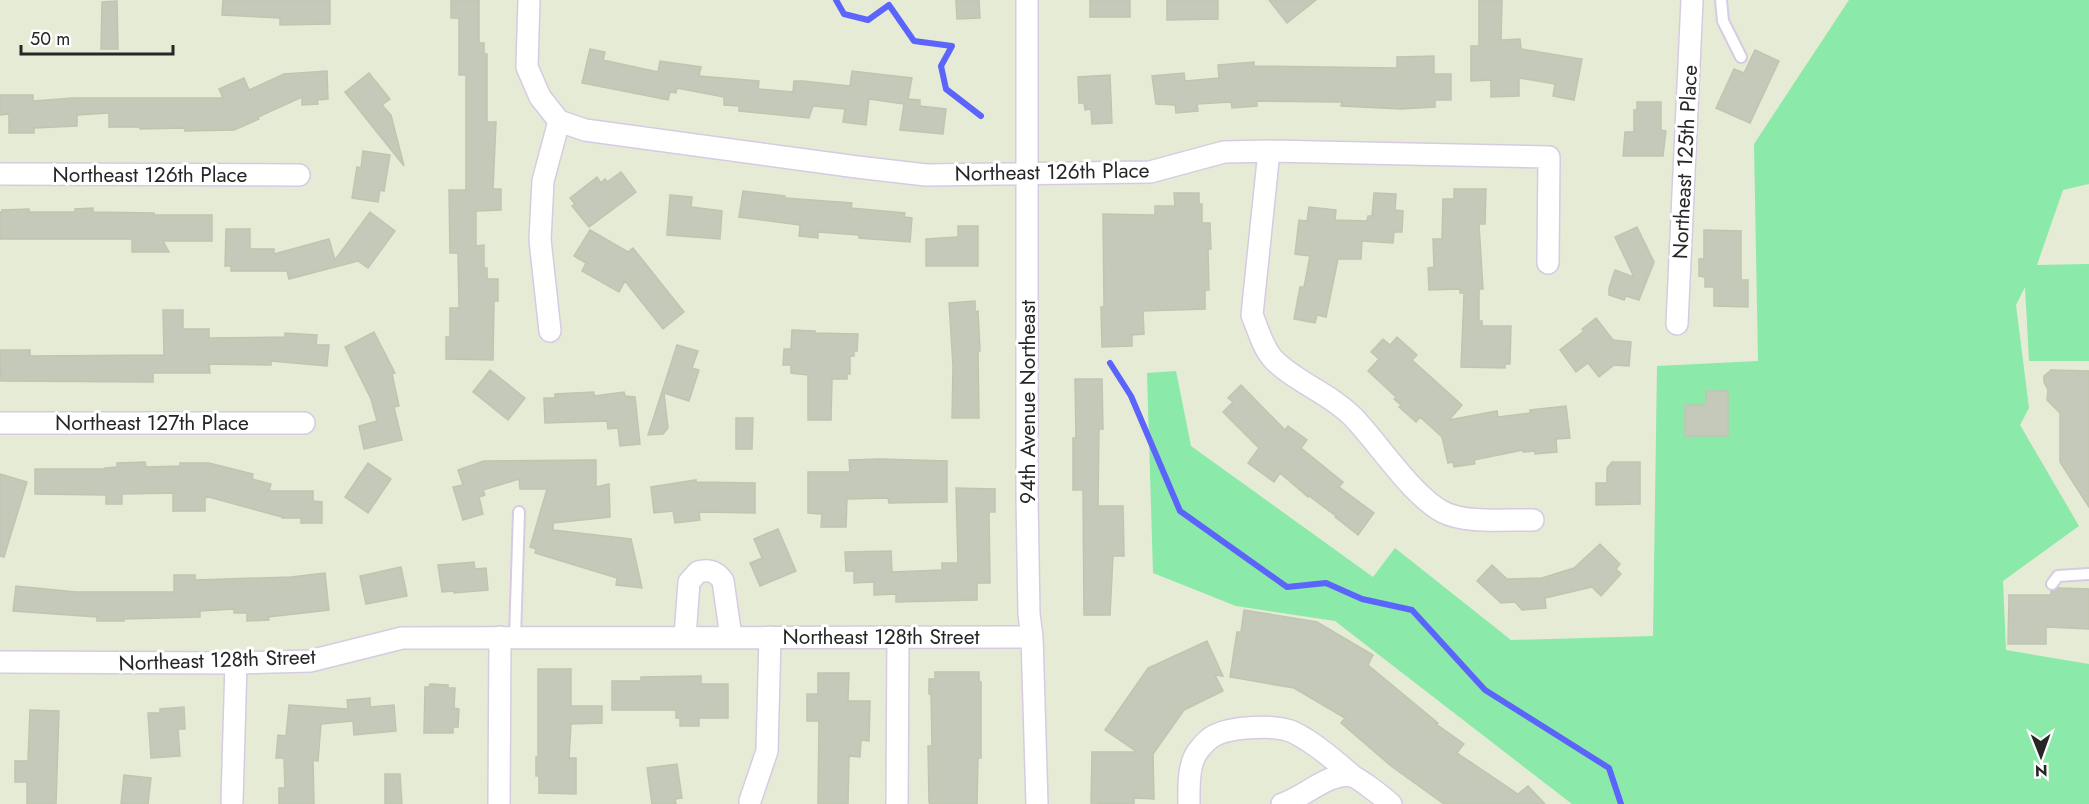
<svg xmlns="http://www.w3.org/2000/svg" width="2089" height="804" font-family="Jost,sans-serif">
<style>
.green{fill:#8be9aa}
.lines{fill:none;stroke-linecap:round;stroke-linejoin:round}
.stream{stroke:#5b65fb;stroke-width:6}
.building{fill:#c4c9b9;stroke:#bfc6b0;stroke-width:1.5}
.lane-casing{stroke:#d6cbe2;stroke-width:14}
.street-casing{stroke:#d6cbe2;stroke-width:24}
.lane{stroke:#fff;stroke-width:10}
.street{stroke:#fff;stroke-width:21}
.labels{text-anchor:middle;stroke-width:6;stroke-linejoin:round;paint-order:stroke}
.street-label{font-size:21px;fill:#262626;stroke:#fff}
</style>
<rect width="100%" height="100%" fill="#e6ebd5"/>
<path class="green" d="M1849,0h240v184l-26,6 -26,75 52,-1v97h-60l-4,-74 -9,18 13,103 -9,17 59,101 -76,55 3,69 83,14v140h-517l-237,-183 -99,-15 -83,-33 -6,-200 29,-2 15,75 182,131 22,-29 116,92 142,-4 4,-270 101,-5 -4,-217z"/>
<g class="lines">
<path class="stream" d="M836,0l8,14 24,6 21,-15 25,36 38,5 -11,20 5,23 35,27
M1110,363l21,33 49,115 107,76 39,-4 36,16 50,11 73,80 124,78 12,36"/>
</g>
<path class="building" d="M223,0h107v24l-50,1v-7l-58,-3z
M451,0h28v43h5v11h3v68h9l-3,67h8v21l-25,1v35l8,-1v23h3v11h11v22h-4l-1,59 -47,-1v-22h4v-29h9l-1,-55h-8l-1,-63h17v-115h-7v-57h-8z
M956,0h23l1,18 -23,1z
M1090,0h40v17h-40z
M1167,0h51v19l-51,1z
M1269,0h47l-29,23z
M1479,0h23l-1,40 19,-1 1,10 61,10 -8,41 -21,-4 2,-12 -36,-6v18l-28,1v-17l-20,1v-35h8z
M117,1l1,48h-17l1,-47z
M590,49l15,3 -2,8 55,12 2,-11 41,6 -2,9 60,5 -1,8 35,3 1,-11h9l47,5 2,-15 60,7 -4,21 12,1v6l26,3 -3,25 -43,-4 4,-26 -35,-5 -3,26 -23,-3 2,-13 -32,-3 -4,12 -70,-7v-5l-15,-1v-8l-47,-9 -1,5 -6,-1 -2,8 -86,-17z
M1755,50l24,11 -29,62 -34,-15 18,-39 10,4z
M1434,56v18h17v26h-16v7l-34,2 -60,-3 1,-4 -85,-1v5l-25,2 -1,-6 -34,2 1,7 -22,2 -1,-8 -19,-1 -4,-28 32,-3 1,8 34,-3 -1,-13 36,-3v4l143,2v-11z
M327,71l1,28 -11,1 1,4 -16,1v-8l-44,20 1,2 -25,11 -49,1v-3l-45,1v-2h-31v-14l-32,2v11l-43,2v5h-25v-19l-9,1v-20h33v6l40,-3h150l-4,-9 25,-11 5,12 35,-16z
M369,73l21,26 -8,6 9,10 13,51 -59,-74z
M1110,75l2,48 -20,1 -1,-15 -6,1 -1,-7h-5l-1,-26z
M1637,102h24v28l5,1 -3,25h-40l2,-24h9v-22h3z
M363,151l27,4 -6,36 -4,-1 -2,12 -26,-4 5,-31 4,1z
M621,172l15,20 -47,35 -17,-21 3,-2 -5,-6 27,-21 4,6 4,-4 2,3z
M1454,189h32l-1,35h-6l4,65h-4v32h3v5h29l-1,38h-5v4l-44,-1 3,-74h-4v-4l-31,1 -1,-22 6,-1 -1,-28h9l1,-40h11z
M743,191l42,5v2l67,5 -1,5 54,5 -1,4 8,1 -2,24 -51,-4v-3l-41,-3v6l-19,-2 1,-11 -61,-8z
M1174,193h25v11h3v19h8l1,26h-3l1,41h-4v19l-62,2 1,23 -12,1v11l-30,1 -1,-40h3l-1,-93 52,1v-9h20z
M1374,193l22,1 -1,16 8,1 -1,21h-8l-1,11 -31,-2 -1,18h-23l-12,58 -9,-2 -2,8 -21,-4 6,-32h4l6,-31 -15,-2 4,-34 8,1 2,-14 27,3 -1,10 32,1 1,-5h4z
M670,195l22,2 -1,10 31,4 -2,28 -53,-4z
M93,208v4l61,1v2h58v26h-49l6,11h-37v-13h-132v-27h2v-2l27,-1v3h46v-3z
M370,212l25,19 -27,37 -10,-7 -69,18 -2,-8h-56v-5h-6l1,-37h24v20h24v5l55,-15 6,21z
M958,226h20v40h-52v-27l32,-2z
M1637,227l17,35 -15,38 -13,-4 -2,4 -15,-5v-7l6,-18 19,7 -19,-40z
M590,230l38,22 5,-4 51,64 -21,17 -38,-48 -6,11 -37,-21 4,-8 -12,-7z
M1704,230l37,1v49h7v27l-34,-1v-19h-9v-10l-6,-1v-17h5z
M975,301v11l3,-1 2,40h-2l1,67h-27l1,-52 -4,-63z
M163,310h20v19h26v9l76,-1v-4l32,2 -1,10h13l-2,21 -56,-5v4l-62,-1 1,9h-57v9l-152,-1 -1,-31h30v6l134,-1z
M1596,318l17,22 18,2 -2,24 -15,-1 -15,12 -11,-14 -12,9 -16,-22 24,-19 -2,-2z
M792,330l23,1v2l43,1 -1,17h-3v5h-4v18h-3v5h-15l-1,41h-23v-45l-17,-2v-8h-8l1,-16h7z
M374,332l21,41 -3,1 7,32 -5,1 8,33 -38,9 -5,-23 18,-5 -6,-22 -26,-52z
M1397,337l20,18 -5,5 50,45 -13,15 48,-9 1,6 32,-4v-3l36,-4 4,32 -14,1 1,13 -22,2v-3l-12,1v-2l-49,10 1,4 -21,3 -1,-5 -5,1 -6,-26 -22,-20 -4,5 -17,-15 2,-2 -7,-6 2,-2 -28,-26 11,-12 -8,-7 12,-13 7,6z
M677,345l21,6 -6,17 7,2 -10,31 -25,-8 4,35 -5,6 -15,1z
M490,370l35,28 -17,22 -35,-28z
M2051,370l38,1v136l-29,-45v-49l-13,-13 1,-10 -4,-8v-6z
M1075,379h27l1,50h-4l-1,77h25l1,50h-11l-3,59h-26l-1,-125h-10v-52h3z
M1241,385l44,45 3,-4 19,14 -6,8 42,34 -4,5 35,26 -16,22 -23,-18 1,-1 -27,-20 -1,1 -28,-24 -6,9 -26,-19 11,-15 -36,-36 10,-10 -5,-4z
M1706,391h22v45h-43v-31h21z
M594,392v4l30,-4 1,4 10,1 5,47 -20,2 -2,-18 -10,1 -1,-8 -62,2 -1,-25h11v-4z
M736,418h17l-1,31h-16z
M880,459l67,2v41l-58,1 -1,-5 -41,1 -1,28h-25l1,-13 -14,-1v-41h42l-1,-12z
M596,460v27l13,-3 1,33 -57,6v7l78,9 11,49 -26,-3 1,-7 -82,-25 1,-4 -6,-2 17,-58h-27l-1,-10 -36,11 2,5 -6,2 4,17 -20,6 -10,-33 10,-2 -5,-15 26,-9z
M145,462l1,5 34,-1v-3h29l44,11 -1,5 19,5 -2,7h44v10l9,1v21h-21v-5h-19v-1l-77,-21v15h-32v-18l-51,1v10h-16v-9l-71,-1v-25h70v-1l12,-1v-4z
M1612,462h28v42l-44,1v-22h11v-15z
M368,463l23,16 -23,34 -23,-16z
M0,474l27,8 -23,75 -4,-1z
M696,480v2l59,1v30l-56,-1 1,8 -25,3 -2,-12 -19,2 -3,-26z
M956,488l39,1v23h-6l1,71h-13v17l-81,2v-8l-22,1v-13l-20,1v-12h-8l-1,-19 46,-1 1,21 50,-2v-7h16z
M778,529l18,42 -36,15 -10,-23 12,-5 -8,-19z
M1600,544l20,20 -4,5 5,5 -20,22 -9,-9 -47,11 1,10 -24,2 -7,-8 -14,1 -24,-22 15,-16 15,14 35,-1 32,-10z
M474,562l1,7 11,-1 2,22 -34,3v-2l-12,1 -4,-27z
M401,567l6,29 -41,8 -6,-28z
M325,573l4,37 -61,7 1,3 -22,1v-8h-13v-4l-34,2v6l-76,2v2h-27v-4l-84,-6 3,-25 60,6h98v-17h21v5l96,-3z
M2058,588l31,1v40l-43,-2v17h-38l1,-49h42v-4z
M1244,610l73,12 56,33 -5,10 70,58 -2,1 28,20 -7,9 61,41 10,-8 17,18h-101l-53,-38 -50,-43 4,-5 -51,-30 -64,-11 7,-45h4z
M1207,641l16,35 -8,-1 8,16 -39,19 -31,44 1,45 -20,-1v6l-43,-1 1,-51h45l-32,-22 43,-62z
M538,669h33v37h31v17l-31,1 -2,34h7v36l-37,-1v-17h-3v-19h2z
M935,672h44v10h2v76h-3l-1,46h-47l-1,-2 -1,-56h4l-1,-52h-2v-15h6z
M818,673h31l-1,28h22l-1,40 -8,-1 -1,17 -11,-1 -1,48h-30l1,-83h-12v-27h11z
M701,676v8h27v34h-29v8h-19v-8h-4v-8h-64v-29h29v-4z
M430,684l18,1v3h7l-1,20 5,1 -1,18h-5v6h-29l1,-46h4z
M370,698v9l24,-2 2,26 -42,4 -1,-14 -32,3 -3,37 -5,-1 1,44h-35v-16h6l-1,-30h-8l2,-23 8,1 3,-31 59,4 -1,-9z
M184,707l1,22h-7l2,27 -29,2 -3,-45h12v-4z
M30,710l29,1 -3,93h-29v-22h-12v-21h13z
M677,764l5,34 -7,1 1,5h-24l-5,-36z
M385,774h15l2,30h-17z
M124,775l27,3 -3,26h-27z"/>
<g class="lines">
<defs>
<path id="lane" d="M1721,0l2,21 18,36
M2052,584l6,-8 31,-2
M515,637l4,-125"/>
<path id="street" d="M529,0l-2,67 13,30 19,24 -16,60 -3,59 10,91
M1027,0v498l2,116 3,23 5,167
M559,121l26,9 272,37 69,8 224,-3 74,-20 45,-1 280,6 -1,106
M1269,151l-17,164c6,14 11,34 22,45 23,23 55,33 78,56 25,25 60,80 91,96 23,12 64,7 90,8
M0,174l299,1
M1677,324l15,-324
M0,423h304
M685,637l4,-55 9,-10c11,-3 18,-1 25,9l8,56
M0,662l236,1 74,-2 92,-23 630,-1
M232,801l4,-138
M750,801l17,-50 3,-114
M499,804l1,-167
M897,804l1,-167
M1189,804c0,-14 -1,-33 5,-46 2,-5 9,-14 14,-18 15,-14 66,-16 85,-8 22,11 41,28 60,44
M1282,804c21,-6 48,-33 70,-28 7,2 32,22 39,28"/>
</defs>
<use href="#lane" class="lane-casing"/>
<use href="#street" class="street-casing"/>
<use href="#lane" class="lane"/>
<use href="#street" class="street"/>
</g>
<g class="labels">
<g class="street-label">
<text transform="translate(1685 162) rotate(-87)" y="7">Northeast 125th Place</text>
<text transform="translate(1052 172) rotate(-1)" y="7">Northeast 126th Place</text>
<text x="150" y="182">Northeast 126th Place</text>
<text transform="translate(1028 402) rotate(-90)" y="7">94th Avenue Northeast</text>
<text x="152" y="430">Northeast 127th Place</text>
<text x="881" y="644">Northeast 128th Street</text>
<text transform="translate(217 660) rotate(-2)" y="7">Northeast 128th Street</text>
</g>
</g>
<g transform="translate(2041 756) rotate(179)" stroke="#ffffff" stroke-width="4.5" paint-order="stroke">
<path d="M0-4.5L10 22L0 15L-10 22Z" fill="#262626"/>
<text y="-9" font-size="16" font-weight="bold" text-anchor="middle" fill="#262626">N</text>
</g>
<path d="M21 45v9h152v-9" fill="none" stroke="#262626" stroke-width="3"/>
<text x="30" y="45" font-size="18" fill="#262626" stroke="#ffffff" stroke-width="4.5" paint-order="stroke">50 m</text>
</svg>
